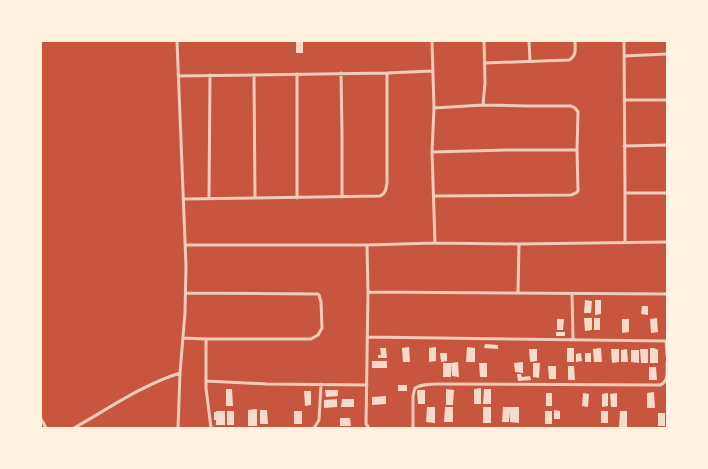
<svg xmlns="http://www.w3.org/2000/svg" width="708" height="469" font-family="Cabin,sans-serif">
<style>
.building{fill:#f7dbc8}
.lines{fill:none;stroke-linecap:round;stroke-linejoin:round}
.minor{stroke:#f1ccb7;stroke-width:3}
</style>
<rect width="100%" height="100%" fill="#c8553d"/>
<path class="building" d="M296,41h7v12h-7z
M585,300l7,1 -1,12h-7z
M595,300h6v14l-6,1z
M642,306h6v9l-7,-1z
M584,318h8v12l-7,1z
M594,318h6v12h-6z
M657,318l1,14 -7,1 -1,-14z
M557,319h7l-1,11h-6z
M622,319h7v13l-7,1z
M556,332h9v4h-9z
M485,344l13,1v4l-14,-1z
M409,347l1,15h-7l-1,-14z
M436,347v14l-7,1v-14z
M467,347l8,1v14h-9z
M380,348h6l1,10h-9v-3h3z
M567,348h7v14h-7z
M601,348l1,14h-8l-1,-13z
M650,348h4l4,2v13h-8z
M529,349h8v12l-7,1z
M611,349h8v13l-7,1z
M627,349l1,13h-7v-12z
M640,349h8v14h-7z
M631,350h8v13l-8,-1z
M440,353h7v8l-6,1z
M581,353l1,8 -6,1v-8z
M585,353h6v9h-6z
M372,361h15v7h-15z
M458,362l1,15 -7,-1 -1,-13z
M523,362v11l-8,-1 -1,-9z
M443,363h8v14h-8z
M479,363h8v14h-7z
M533,363h7l-1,15 -6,-1z
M548,366h8v13h-7z
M568,366h6l1,14h-7z
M649,367h7l1,13h-8z
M517,374h4l1,3 8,-1 1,4 -13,1z
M398,385h9v6h-9z
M481,388v16h-7v-15z
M226,389h6l1,17h-7z
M446,389l8,1 -1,15h-7z
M484,389h7v15h-8z
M325,390h13v6l-12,1z
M417,390h8v14h-7z
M304,391h7v14l-6,1z
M654,392l1,16h-8v-15z
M546,393h6v13h-6z
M583,393l6,1 -1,13 -6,-1z
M608,393v13l-6,1v-13z
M617,393v14h-6l-1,-13z
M386,396v8l-14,1v-8z
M337,399v8l-13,1v-8z
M342,399h12v8h-13z
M427,407h8v16l-9,-1z
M445,407h8v15h-9z
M483,407h8v16h-8z
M503,407h16v16l-9,-1v-11l-1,11h-7z
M257,409v17h-9v-16z
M260,410h7l1,14h-8z
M554,410l6,1v8h-6z
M216,411h9v14h-9v-5h-2v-8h2z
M227,411h7v14h-7z
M294,411h8v13h-8z
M545,411h7v13h-7z
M601,411h7v12h-7z
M620,411h7v16h-8z
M658,413h7v13h-7z
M340,418h10l1,8h-11z"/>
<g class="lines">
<path class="minor" d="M177,41l9,225 -1,47 -5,60 -2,55
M432,41l2,67 -2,44 3,91
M529,41l1,20
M624,41l1,152v49
M624,56l43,-2
M485,63l84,-3c8,-4 6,-11 6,-19
M341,73l1,60v64
M254,75l1,123
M178,76l209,-3 45,-2
M624,100h43
M483,105l2,-22 -1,-42
M434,108l49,-3 44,1h44l4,2 3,4 -1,38 1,41 -2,2 -5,2 -137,1
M624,146l43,-1
M432,152l75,-2h70
M625,193h42
M209,198l1,-123
M297,198v-124
M183,199l197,-3c6,-2 6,-8 7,-13v-110
M185,245h182l68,-2 84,1 148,-2
M367,245l1,47 -2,132 3,4
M368,292l299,2
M518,292l1,-48
M572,294l1,45
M367,337l300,4
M183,338l23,1h105l7,-4 4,-7 -1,-26 -2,-7 -1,-1 -132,-1
M206,339v49l5,40
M666,341l1,15
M206,381l61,3 100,1
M41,419l5,9
M74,428c34,-19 68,-43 106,-55
M314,428l5,-8 2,-36
M413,428v-32l2,-8c7,-4 15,-4 23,-4l222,1c9,-3 7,-14 7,-23"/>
</g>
<rect width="708" height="469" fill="none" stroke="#fff3e0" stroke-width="84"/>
</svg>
